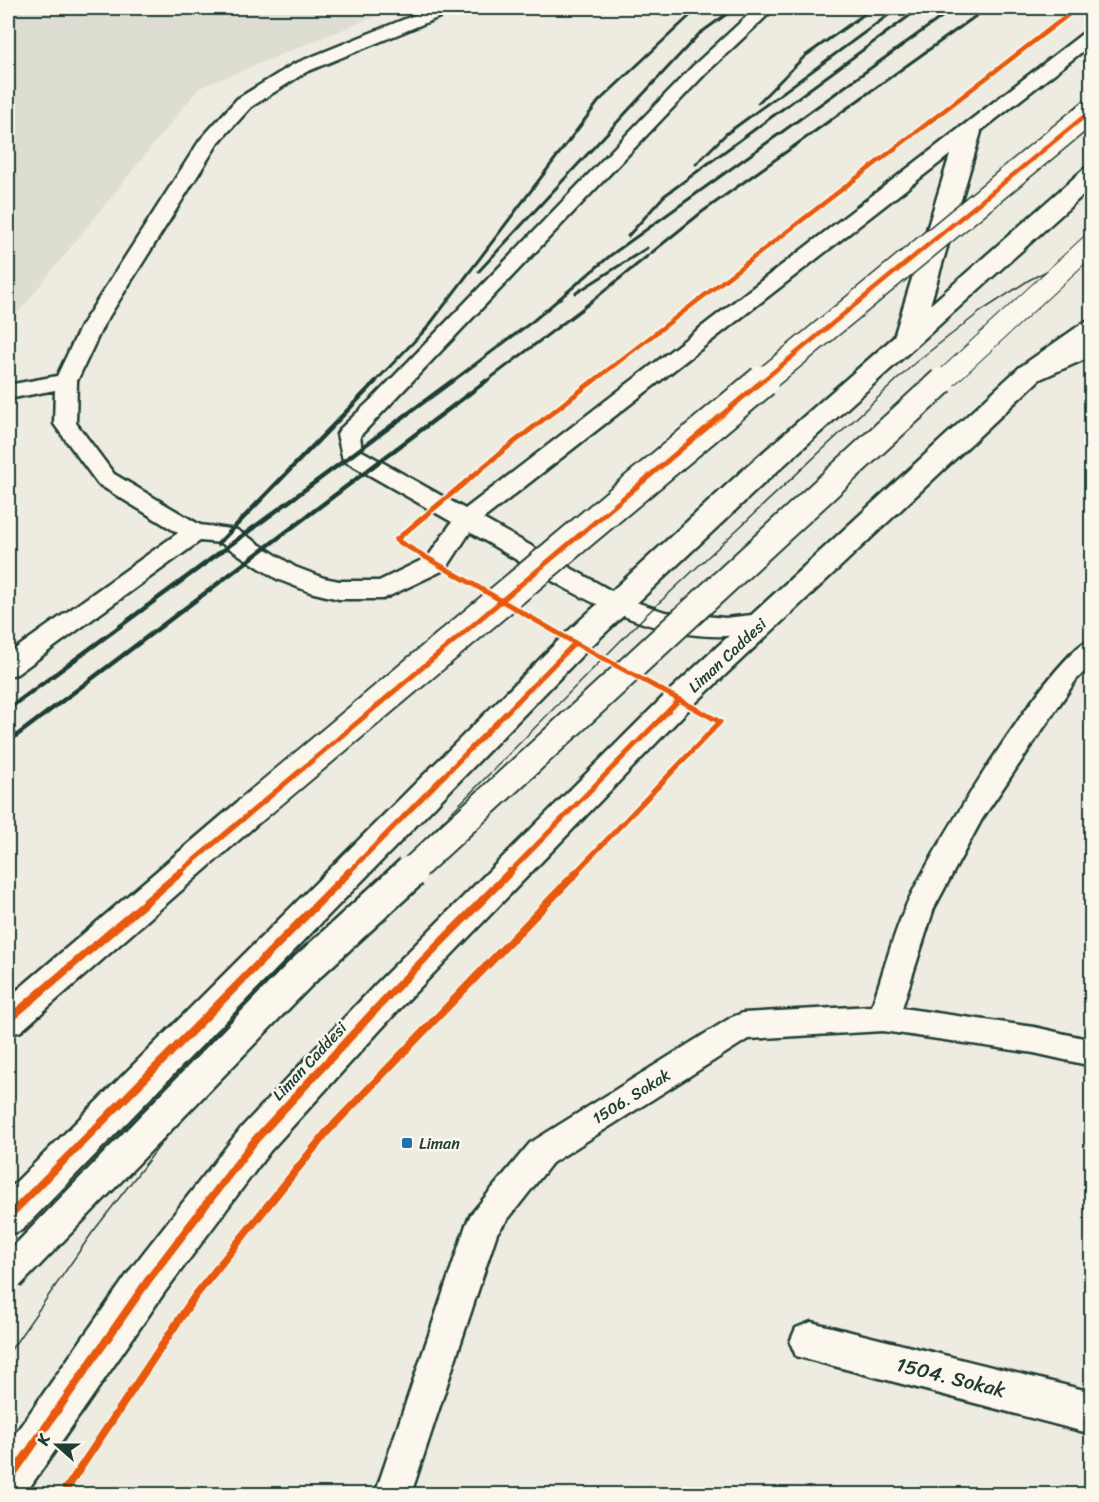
<svg xmlns="http://www.w3.org/2000/svg" width="1099" height="1502" font-family="Sriracha,sans-serif">
<style>
.built{fill:#ddddd2}
.lines{fill:none;stroke-linecap:round;stroke-linejoin:round}
.lane-casing{stroke:#1f3d34;stroke-width:5}
.street-casing{stroke:#1f3d34;stroke-width:5}
.primary-casing{stroke:#1f3d34;stroke-width:5}
.highway-casing{stroke:#1f3d34;stroke-width:5}
.lane{fill:#fbf7ec;fill-rule:evenodd}
.street{fill:#fbf7ec;fill-rule:evenodd}
.primary{fill:#fbf7ec;fill-rule:evenodd}
.highway{fill:#fbf7ec;fill-rule:evenodd}
.tram{stroke:#1f3d34;stroke-width:1.5}
.rail-far1{stroke:#1f3d34;stroke-width:3}
.rail{stroke:#1f3d34;stroke-width:4.5}
.lane-bridge-far2-casing{stroke:#1f3d34;stroke-width:22;stroke-linecap:butt}
.lane-bridge-far1-casing{stroke:#1f3d34;stroke-width:30;stroke-linecap:butt}
.lane-bridge-casing{stroke:#1f3d34;stroke-width:37;stroke-linecap:butt}
.highway-bridge-far1-casing{stroke:#1f3d34;stroke-width:27;stroke-linecap:butt}
.highway-bridge-casing{stroke:#1f3d34;stroke-width:35;stroke-linecap:butt}
.lane-bridge-far2{stroke:#fbf7ec;stroke-width:20}
.lane-bridge-far1{stroke:#fbf7ec;stroke-width:26}
.lane-bridge{stroke:#fbf7ec;stroke-width:32}
.highway-bridge-far1{stroke:#fbf7ec;stroke-width:24}
.highway-bridge{stroke:#fbf7ec;stroke-width:31}
.cycleway-far2-casing{stroke:#fbf7ec;stroke-width:8}
.cycleway-far1-casing{stroke:#fbf7ec;stroke-width:9}
.cycleway-casing{stroke:#fbf7ec;stroke-width:11}
.cycleway-far2{stroke:#e8590c;stroke-width:4.5}
.cycleway-far1{stroke:#e8590c;stroke-width:5}
.cycleway{stroke:#e8590c;stroke-width:8}
.poi-dot{fill:#1f6fb2;stroke:#fbf7ec;stroke-width:2}
.labels{text-anchor:middle;stroke-width:5;stroke-linejoin:round;paint-order:stroke}
.street-label{font-size:16px;fill:#1f3d34;stroke:#fbf7ec}
.poi-label{font-size:16px;fill:#1f3d34;stroke:#fbf7ec;text-anchor:start}
.near-street-label{font-size:20px;fill:#1f3d34;stroke:#fbf7ec}
</style>
<rect width="100%" height="100%" fill="#eeece1"/>
<filter id="ink" filterUnits="userSpaceOnUse"><feTurbulence type="fractalNoise" baseFrequency=".0167" numOctaves="2"/><feDisplacementMap in="SourceGraphic" scale="12" xChannelSelector="R" yChannelSelector="G"/><feConvolveMatrix kernelMatrix="1 2 1 2 8 2 1 2 1" color-interpolation-filters="sRGB"/></filter>
<g filter="url(#ink)">
<path class="built" d="M8,8h387l-196,80 -191,237z"/>
<g class="lines">
<defs>
<path id="lane" d="M432,8h23l-3,4 -146,60 -55,35 -33,36 -115,183 -26,55 -1,42 38,51 86,51 37,5 58,37 29,11 15,3h40l49,-24 24,-35 -109,-62 -6,-26 3,-5 35,-33 318,-330 63,-58h19l-70,66 -345,362 2,15 103,58 621,-478 6,-1v14l-609,475 141,79 41,14 60,6 36,-4 9,3 4,6 -4,6c-108,31 -212,-46 -300,-97l-24,37 -63,30h-44l-29,-7 -33,-13 -56,-36 -21,-2 -183,133 -9,2v-22l170,-121 -80,-49 -44,-60 1,-34 -47,9v-14l49,-9 24,-50 119,-186 37,-41 57,-35z
M1092,639v25l-16,16 -94,139 -48,89 -32,100 132,19 58,13v26l-58,-13 -151,-22 -135,8 -196,124 -55,70 -86,261h-36l91,-269 5,-11 59,-71 202,-126 11,-4 129,-7c11,-33 20,-68 34,-100 19,-44 147,-256 186,-267z"/>
<path id="street" d="M811,1322l281,70v42l-296,-78 -6,-14 6,-14z"/>
<path id="primary" d="M969,125l8,2 4,5 -51,173 154,-136 8,-2v20l-330,298 -176,166 -564,579 -14,5v-45l556,-555 178,-164 152,-134 63,-205 4,-5z
M1092,338v18l-52,23 -350,329 -288,298 -132,145 -106,142 -139,201h-17v-50l126,-179 108,-138 134,-143 292,-292 352,-325z"/>
<path id="highway" d="M1092,321v21l-52,37 -10,2 -10,-2 -4,-6 4,-6 63,-44z
M252,796l12,4 5,9 -5,9 -243,213 -13,4v-37l232,-198z"/>
</defs>
<use href="#lane" class="lane-casing"/>
<use href="#street" class="street-casing"/>
<use href="#primary" class="primary-casing"/>
<use href="#highway" class="highway-casing"/>
<use href="#lane" class="lane"/>
<use href="#street" class="street"/>
<use href="#primary" class="primary"/>
<use href="#highway" class="highway"/>
<path class="tram" d="M8,1354l84,-121 138,-178 134,-154 282,-286 270,-253 64,-50 49,-32 63,-32"/>
<path class="rail-far1" d="M758,103l47,-47 68,-48
M696,164l30,-30 172,-126
M628,236l36,-40 256,-188
M479,271l220,-237 36,-26
M576,293l71,-45
M374,383l53,-55 172,-227 99,-93
M450,383l83,-62 78,-66 343,-247
M484,383l98,-74 120,-97 285,-204"/>
<path class="rail" d="M218,544l158,-163
M8,709l444,-328
M8,742l478,-361"/>
<defs>
<path id="lane-bridge-far2" d="M941,383l151,-140"/>
<path id="lane-bridge-far1" d="M409,873l533,-492"/>
<path id="lane-bridge" d="M8,1275l294,-303 109,-100"/>
<path id="highway-bridge-far1" d="M761,383l331,-273"/>
<path id="highway-bridge" d="M252,809l511,-428"/>
</defs>
<use href="#lane-bridge-far2" class="lane-bridge-far2-casing"/>
<use href="#lane-bridge-far1" class="lane-bridge-far1-casing"/>
<use href="#lane-bridge" class="lane-bridge-casing"/>
<use href="#highway-bridge-far1" class="highway-bridge-far1-casing"/>
<use href="#highway-bridge" class="highway-bridge-casing"/>
<use href="#lane-bridge-far2" class="lane-bridge-far2"/>
<use href="#lane-bridge-far1" class="lane-bridge-far1"/>
<use href="#lane-bridge" class="lane-bridge"/>
<use href="#highway-bridge-far1" class="highway-bridge-far1"/>
<use href="#highway-bridge" class="highway-bridge"/>
<defs>
<path id="cycleway-far2" d="M591,383l486,-375
M760,383l332,-273"/>
<path id="cycleway-far1" d="M179,873l583,-492
M348,873l227,-230
M509,873l170,-173
M575,873l145,-151 -145,-79 -179,-103 108,-90 89,-69"/>
<path id="cycleway" d="M8,1020l173,-148
M8,1217l341,-345
M8,1481l141,-202 107,-140 133,-144 121,-123
M63,1494l132,-198 131,-163 251,-261"/>
</defs>
<use href="#cycleway-far2" class="cycleway-far2-casing"/>
<use href="#cycleway-far1" class="cycleway-far1-casing"/>
<use href="#cycleway" class="cycleway-casing"/>
<use href="#cycleway-far2" class="cycleway-far2"/>
<use href="#cycleway-far1" class="cycleway-far1"/>
<use href="#cycleway" class="cycleway"/>
</g>
</g>
<rect class="poi-dot" x="401" y="1137" width="12" height="12" rx="3"/>
<g class="labels">
<g class="street-label">
<text transform="translate(727 655) rotate(-43)" y="6">Liman Caddesi</text>
<text transform="translate(309 1061) rotate(-47)" y="6">Liman Caddesi</text>
<text transform="translate(631 1096) rotate(-32)" y="6">1506. Sokak</text>
</g>
<g class="poi-label">
<text x="419" y="1149">Liman</text>
</g>
<g class="near-street-label">
<text transform="translate(951 1377) rotate(14)" y="7">1504. Sokak</text>
</g>
</g>
<rect width="1099" height="1502" fill="none" stroke="#fbf7ec" stroke-width="30"/>
<rect x="15" y="15" width="1069" height="1472" fill="none" stroke="#1f3d34" stroke-width="2" filter="url(#ink)"/>
<g transform="translate(57 1445) rotate(291)" stroke="#fbf7ec" stroke-width="4.5" paint-order="stroke">
<path d="M0-4.5L10 22L0 15L-10 22Z" fill="#1f3d34"/>
<text y="-9" font-size="16" font-weight="bold" text-anchor="middle" fill="#1f3d34">K</text>
</g>
</svg>
